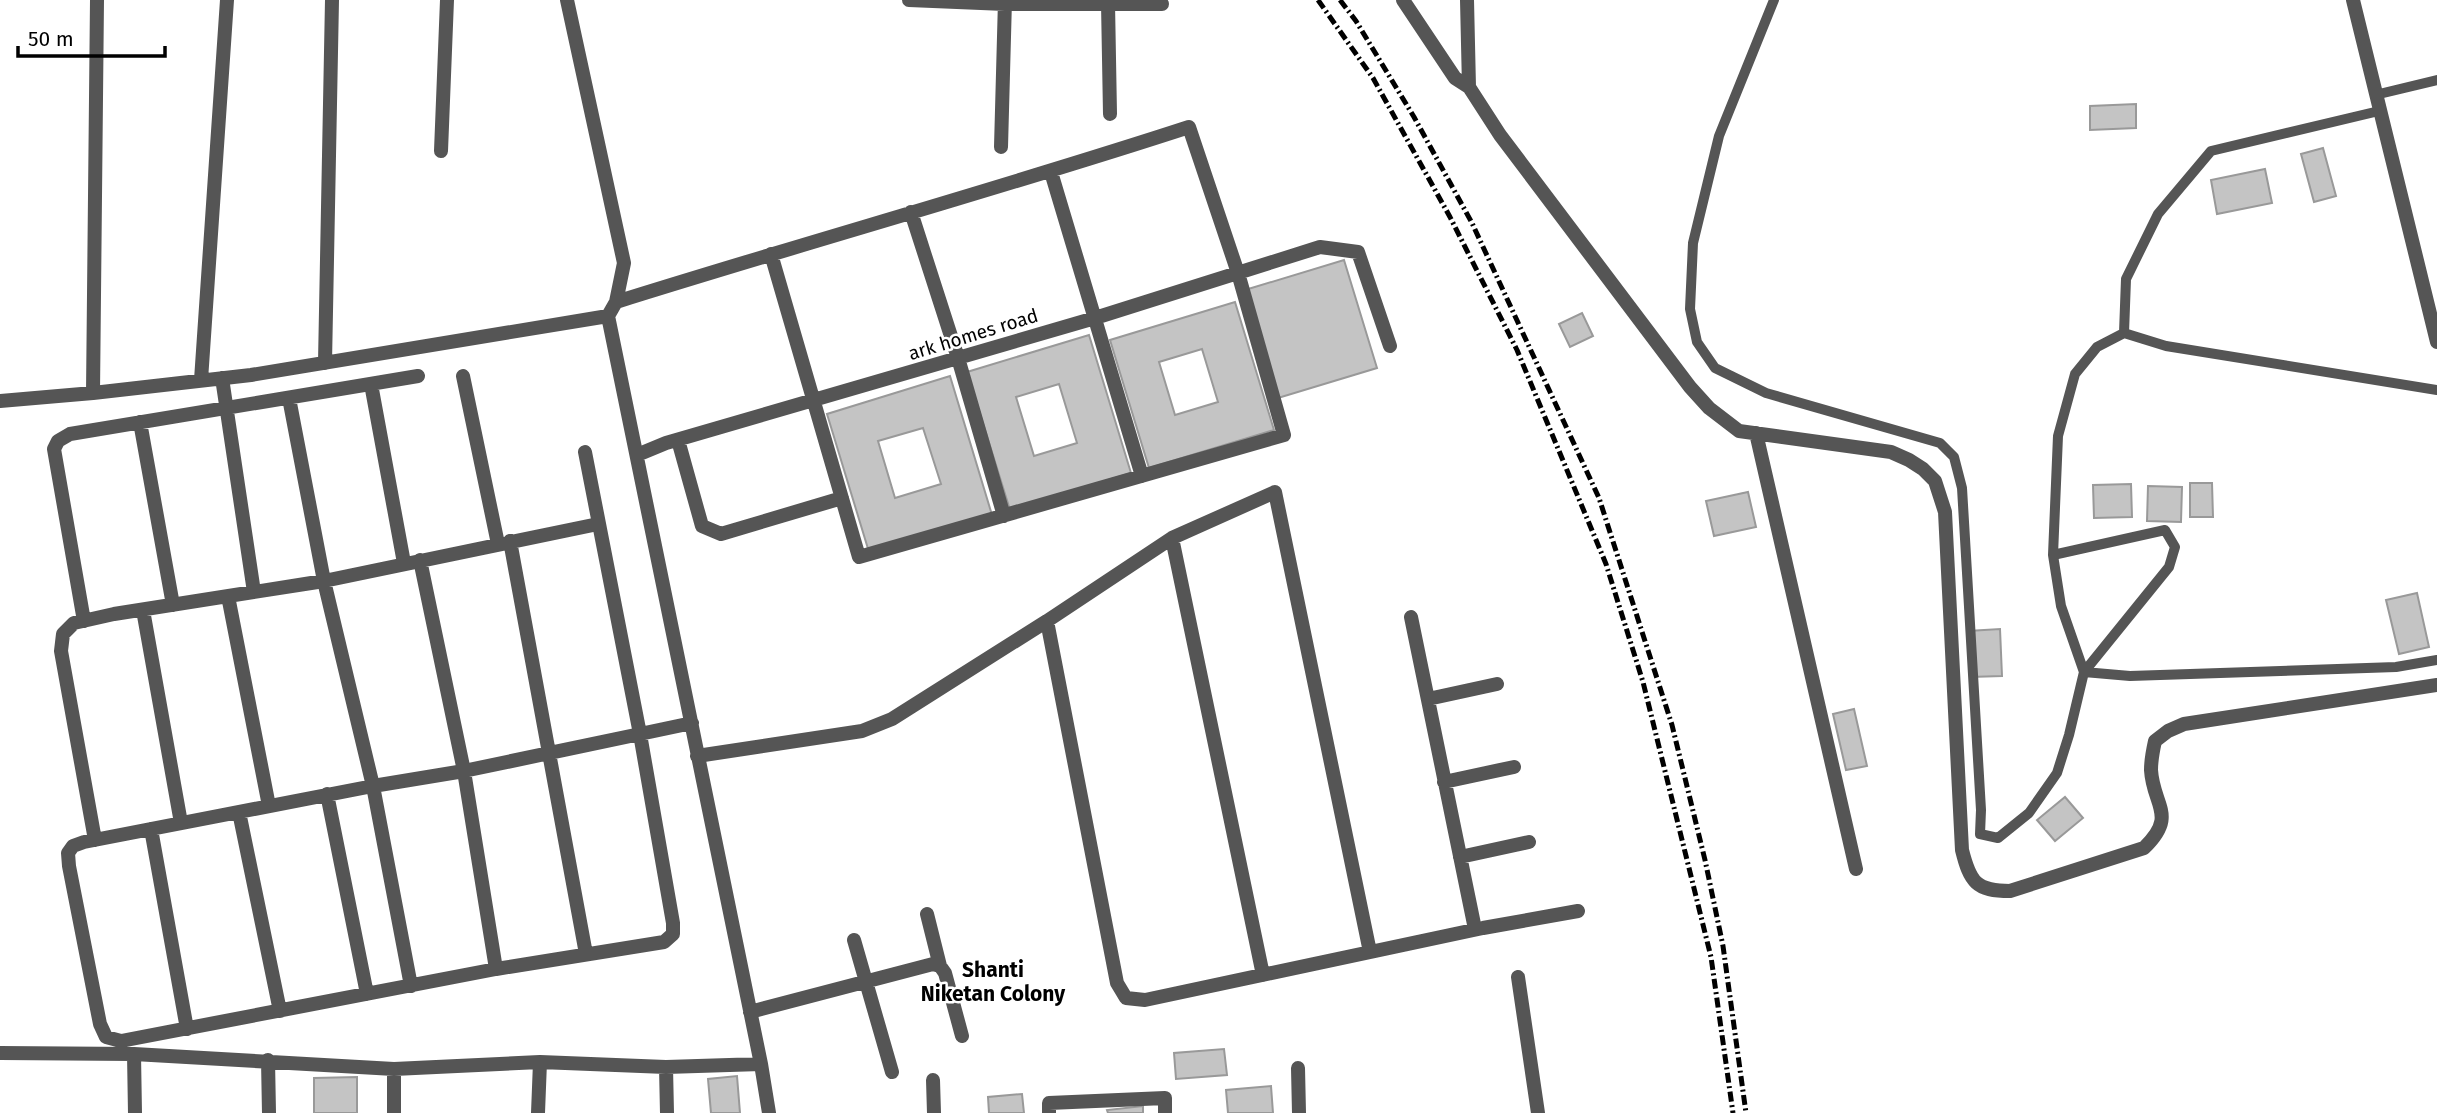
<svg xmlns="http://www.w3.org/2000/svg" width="2437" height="1113" font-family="'Fira Sans',sans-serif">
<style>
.building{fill:#c4c4c4;stroke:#999;stroke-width:2;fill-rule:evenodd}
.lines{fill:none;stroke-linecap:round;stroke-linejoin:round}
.lane{stroke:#555;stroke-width:10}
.street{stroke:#555;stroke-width:14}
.rail{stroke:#000;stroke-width:5;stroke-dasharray:10 3.5 2 3.5;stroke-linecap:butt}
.labels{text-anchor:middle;stroke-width:5;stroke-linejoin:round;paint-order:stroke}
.street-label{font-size:19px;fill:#000;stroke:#fff}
.neighbourhood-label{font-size:21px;font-weight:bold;fill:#000;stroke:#fff}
</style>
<rect width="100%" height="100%" fill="#fff"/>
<path class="building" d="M2136,104v24l-46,2v-24z
M2323,148l13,48 -22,6 -13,-48z
M2265,169l7,34 -55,11 -6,-34z
M1344,260l33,108 -99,30 -33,-108z
M1235,302l39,128 -125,38 -39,-128zM1202,349l16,53 -43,13 -16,-53z
M1582,313l11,23 -23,11 -11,-23z
M1089,335l42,138 -121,37 -43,-138zM1059,384l18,59 -43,13 -18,-59z
M950,376l42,139 -123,37 -42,-138zM923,428l18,56 -46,14 -17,-57z
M2190,483h22l1,34h-23z
M2131,484l1,33 -38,1 -1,-33z
M2148,486l34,1 -1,35 -34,-1z
M1748,492l8,35 -42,9 -8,-35z
M2417,593l12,54 -30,7 -13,-54z
M2000,629l2,47 -32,1 -2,-46z
M1854,709l13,57 -21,4 -13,-56z
M2065,797l18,21 -28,23 -18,-21z
M1224,1049l3,26 -51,4 -2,-26z
M737,1076l3,37h-29l-3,-34z
M357,1077v36h-43v-35z
M1271,1086l2,27h-45l-2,-23z
M1022,1094l2,19h-35l-1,-16z
M1143,1106v7h-35l-1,-3z"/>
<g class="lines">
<path class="lane" d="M1774,0l-55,136 -26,107 -3,66 7,33 18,26 51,25 174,50 14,14 8,31 19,322 -1,24 18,4 31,-25 28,-40 12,-38 15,-63 85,-105 6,-20 -10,-17 -112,25
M2375,95l62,-15
M2124,333l2,-54 32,-65 53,-63 168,-40
M2084,672l-23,-66 -8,-51 5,-119 17,-62 22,-27 27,-14 42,13 271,44
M2084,672l46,4 266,-9 41,-7"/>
<path class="street" d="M567,0l57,263 -8,39 -8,14 153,748 8,49
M909,0l96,4h157
M1403,0l52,78 14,9 31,48 190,252 19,21 30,23 152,21 18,8 14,9 12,12 10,31 17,338c8,32 14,41 48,41l134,-43c34,-33 9,-42 7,-78 0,-10 2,-20 4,-29l13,-10 16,-7 253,-39
M1467,0l2,87
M2353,0l84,342
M1108,3l2,111
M1001,147l4,-147
M441,151l6,-151
M1051,172l91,304
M911,212l47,146 46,158
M616,302c191,-60 383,-113 573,-175l49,146 46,162 -425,122 -88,-303
M325,363l7,-363
M463,376l35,168
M222,378l32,214
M201,380l26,-380
M371,384l33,179
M93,393l4,-393
M289,398l35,183 49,205 38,200
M0,401l93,-8 158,-18 357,-59
M140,422l33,183
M1756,433l100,436
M678,440l24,86 19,8 121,-36
M585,452l55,282 33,189v11l-9,8 -168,27 -375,72 -15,-4 -6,-13 -31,-158 -1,-13 5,-7 11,-4 289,-56 91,-15 176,-37 52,-11
M637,455l29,-12 429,-125 225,-71 38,5 32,94
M1172,538l91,437
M510,541l76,413
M420,560l44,211 32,198
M228,596l41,210
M143,610l38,213
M1411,617l64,312
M84,621l-30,-172 4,-8 12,-7 348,-58
M1047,621l70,362 9,15 19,2 338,-72 95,-17
M1428,699l69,-15
M697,756l165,-25 30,-12 155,-98 125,-83 103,-46 95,460
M1444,782l70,-15
M327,794l40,200
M239,812l41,199
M151,829l36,200
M95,840l-34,-189 2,-17 11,-11 40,-9 210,-33 274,-57
M1460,857l69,-15
M927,914l13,52
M854,940l38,132
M1518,977l20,136
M750,1012l183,-48 7,2 5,7 17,63
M0,1053l134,1 260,15 146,-7 126,5 95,-3
M134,1054l1,59
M268,1060l1,53
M666,1067l1,46
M1298,1068l1,45
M394,1069v44
M933,1080l1,33
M538,1113l2,-51
M1049,1113v-10l116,-5v15"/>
<path class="rail" d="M1318,0l55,78 77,139 67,133 89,214 37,118 68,275 22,156
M1340,0l16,21 58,96 58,106 127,275 73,227 33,135 18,86 23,167"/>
</g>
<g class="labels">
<g class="street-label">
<text transform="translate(973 334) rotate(-17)" y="7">ark homes road</text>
</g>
<g class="neighbourhood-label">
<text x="993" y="977">Shanti<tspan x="993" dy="24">Niketan Colony</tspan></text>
</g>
</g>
<path d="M18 46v10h147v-10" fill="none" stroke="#000000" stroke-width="3.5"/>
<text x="28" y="46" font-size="21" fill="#000000" stroke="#ffffff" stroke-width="5" paint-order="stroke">50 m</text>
</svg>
